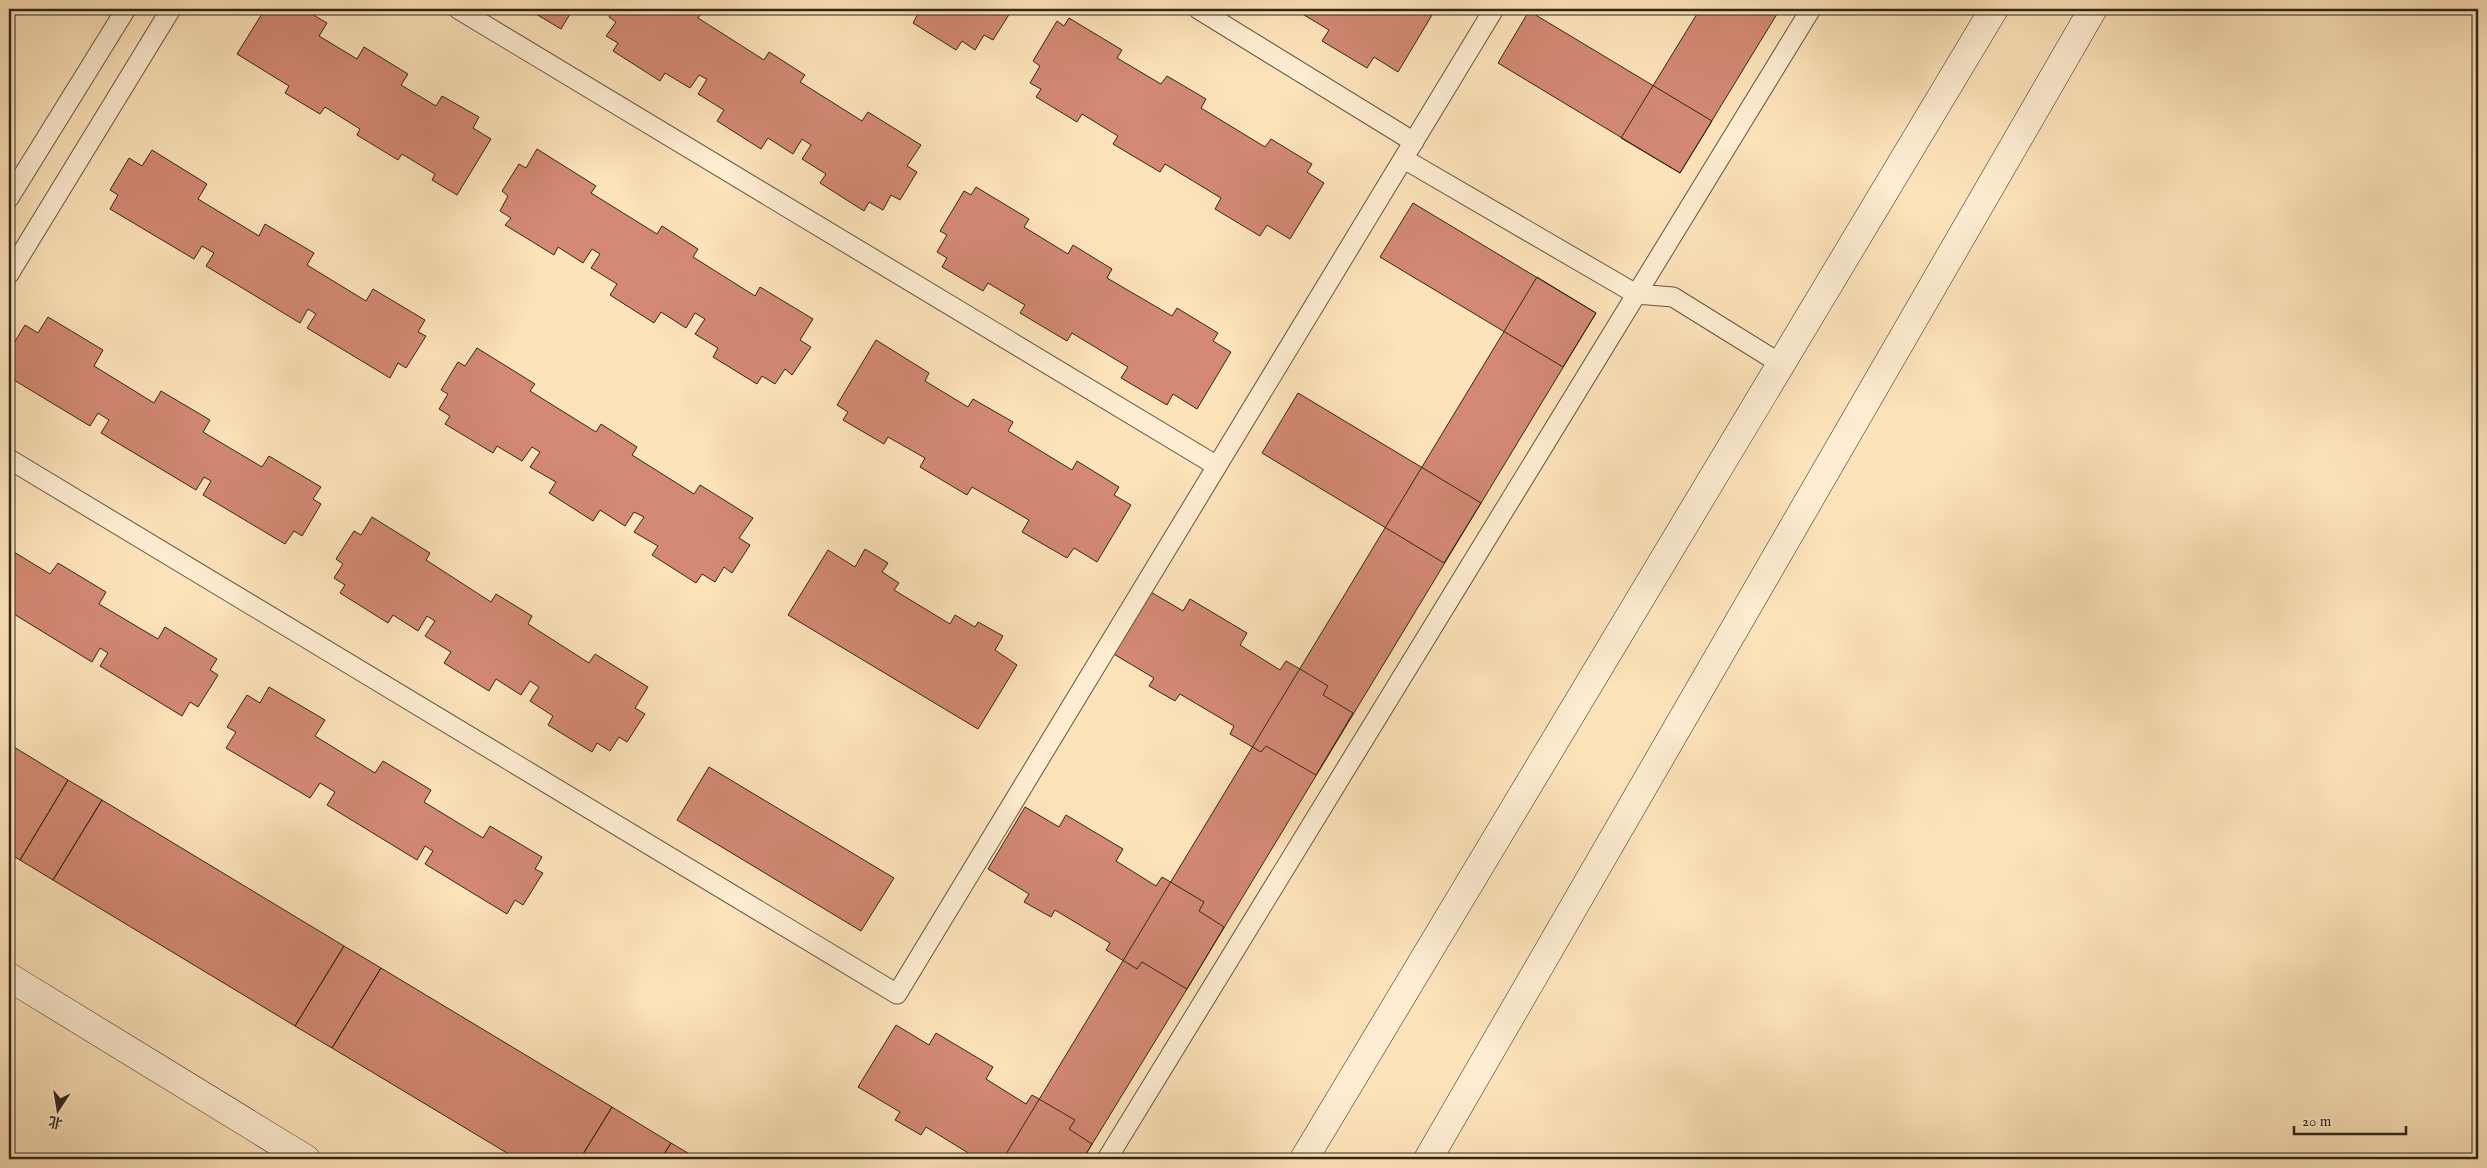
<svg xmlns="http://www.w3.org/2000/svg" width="2487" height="1168" font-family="'IM FELL English','Noto Serif SC',serif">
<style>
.building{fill:#d38974;stroke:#31261a}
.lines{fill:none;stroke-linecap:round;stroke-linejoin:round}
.lane-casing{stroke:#645542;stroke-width:21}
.secondary-casing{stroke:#31261a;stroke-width:29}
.lane{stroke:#feedd2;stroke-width:19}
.secondary{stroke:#feedd2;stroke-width:28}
</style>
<rect width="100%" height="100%" fill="#fde3ba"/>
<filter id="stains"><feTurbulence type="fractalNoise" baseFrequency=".004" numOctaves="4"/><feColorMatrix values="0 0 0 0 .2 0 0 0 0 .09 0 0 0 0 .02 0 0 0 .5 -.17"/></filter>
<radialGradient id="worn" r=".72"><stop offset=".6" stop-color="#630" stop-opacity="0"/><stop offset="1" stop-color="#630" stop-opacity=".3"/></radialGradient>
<path class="building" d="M265,9h38l24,14 -8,13 38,23 7,-12 44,27 -7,11 35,21 6,-10 37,21 -6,11 18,11 -34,56 -25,-15 3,-6 -33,-20 -4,6 -41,-25 3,-6 -35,-22 -5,7 -35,-21 4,-7 -52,-32z
M540,9h33l-12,20 -25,-15z
M614,9h84l4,3 -4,6 66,42 5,-8 36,23 -5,7 62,39 6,-9 53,33 -14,21 10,6 -17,28 -9,-5 -8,15 -14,-8 -5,9 -44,-28 6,-9 -24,-15 9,-14 -9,-6 -9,15 -25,-16 -7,11 -44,-28 7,-11 -26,-16 9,-15 -8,-4 -9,13 -25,-15 -5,8 -47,-30 5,-8 -12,-7 10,-14 -7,-5z
M910,9h94l6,4 -17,27 -9,-5 -9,15 -13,-9 -6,9 -43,-27 5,-9z
M1294,9h127l11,6 -34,57 -24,-15 -7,11 -45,-27 7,-11z
M1700,9h80l-100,164 -59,-35z
M1529,11l183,110 -32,52 -182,-110z
M1069,18l53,32 -5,8 44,26 6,-8 39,23 -5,9 64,39 6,-8 41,25 -5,8 17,11 -34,56 -23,-14 -7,11 -45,-27 6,-11 -56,-34 -5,8 -47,-28 5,-8 -36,-22 -5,8 -41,-25 5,-8 -11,-6 10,-17 -7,-5 24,-40 7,5z
M537,149l59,37 -5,7 66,41 5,-8 36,23 -5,8 62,39 5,-9 53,32 -13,21 11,7 -19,28 -7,-6 -10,15 -13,-8 -5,8 -44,-27 5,-9 -23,-14 10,-15 -10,-6 -9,15 -25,-16 -7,11 -44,-28 7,-11 -26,-16 9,-14 -8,-5 -9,14 -25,-16 -4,8 -49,-30 6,-7 -11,-7 8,-15 -6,-5 17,-27 7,4z
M152,150l55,34 -9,15 61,37 6,-12 49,29 -7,12 59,36 7,-12 52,31 -7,12 8,4 -20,32 -8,-5 -8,15 -83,-50 9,-14 -8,-5 -8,14 -94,-57 8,-13 -12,-7 -8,13 -84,-50 8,-14 -8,-5 19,-32 13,8z
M976,187l53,32 -5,8 44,27 5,-9 39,24 -5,9 65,38 5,-8 41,25 -5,8 18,11 -34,57 -24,-15 -6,11 -46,-27 7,-11 -56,-34 -5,8 -47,-28 5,-8 -37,-22 -5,8 -41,-24 5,-9 -10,-6 10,-17 -7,-4 24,-40 7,4z
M1413,203l183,110 -33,54 -183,-110z
M1537,277l59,36 -409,676 -104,170h-80z
M48,317l55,33 -9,16 60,37 7,-12 49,29 -7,12 59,35 7,-11 52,31 -8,12 8,5 -19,32 -8,-5 -9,13 -82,-49 8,-14 -7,-4 -8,13 -95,-57 8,-13 -11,-7 -8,13 -81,-49v-6l5,-9 -5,-3v-8l16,-26 13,8z
M876,340l53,33 -4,8 43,26 5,-8 40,23 -5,9 64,39 5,-9 42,26 -5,8 17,10 -34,57 -23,-14 -7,10 -45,-26 7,-12 -57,-33 -5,8 -47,-28 5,-9 -37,-21 -4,7 -41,-24 5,-8 -11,-7z
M477,348l58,36 -5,7 66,41 5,-8 36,23 -5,8 62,39 6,-9 53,33 -14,20 11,7 -18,28 -8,-6 -9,15 -13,-8 -6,9 -44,-28 6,-9 -24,-14 10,-15 -10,-5 -9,14 -25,-16 -7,11 -44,-28 7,-11 -26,-15 10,-15 -8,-5 -10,14 -25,-15 -4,7 -48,-29 5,-8 -11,-7 9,-15 -7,-4 17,-28 7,4z
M1298,393l183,110 -37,60 -182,-110z
M372,517l58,36 -4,7 65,42 5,-8 36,22 -4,8 61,39 6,-9 53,33 -13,21 10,6 -18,28 -8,-5 -9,14 -13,-8 -5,9 -44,-27 5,-9 -23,-15 9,-14 -9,-6 -9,14 -25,-16 -7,12 -45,-28 7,-11 -26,-16 10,-15 -8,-5 -9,15 -25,-16 -5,8 -48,-30 5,-8 -11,-7 9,-14 -7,-5 18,-28 7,4z
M9,549l41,25 8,-11 48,29 -7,12 59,35 7,-12 52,32 -7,11 8,5 -20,32 -8,-5 -8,14 -82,-50 8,-13 -8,-5 -8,14 -83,-51z
M865,549l23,14 -6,9 17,11 -5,7 56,34 5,-9 20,12 3,-5 25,14 -8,14 22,15 -39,64 -190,-114 40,-65 27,17z
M1149,591l34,20 7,-12 57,34 -7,12 40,25 6,-9 14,8 28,17 -5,9 30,18 -37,62 -50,-29 -5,6 -31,-18 4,-8 -54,-32 -5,7 -26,-15 5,-8 -42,-25z
M269,687l56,33 -10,16 60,37 8,-12 48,29 -7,12 59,36 7,-12 52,31 -7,12 8,4 -20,32 -8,-5 -8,14 -82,-50 8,-13 -8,-5 -8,14 -90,-55 8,-13 -15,-9 -10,15 -84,-50 10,-16 -9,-5 20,-32 13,8z
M9,744l59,36 -48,80 -11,-7z
M709,767l185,111 -33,53 -184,-111z
M68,780l34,20 -49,80 -33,-20z
M102,800l242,146 -49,80 -242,-146z
M1025,807l34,20 7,-12 57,34 -7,12 40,25 6,-9 42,25 -5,9 25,16 -37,62 -45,-27 -5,7 -31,-19 4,-7 -55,-33 -4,7 -27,-15 5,-8 -41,-25z
M344,946l37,22 -49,80 -37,-22z
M381,968l231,139 -32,52h-63l-185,-111z
M896,1025l33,20 7,-12 57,34 -7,12 40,25 6,-9 43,25 -6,9 23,15 -9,15h-105l-52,-32 -5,8 -26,-15 5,-8 -42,-25z
M612,1107l59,36 -10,16h-81z
M671,1143l27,16h-37z"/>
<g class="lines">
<defs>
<path id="lane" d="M458,9l759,457
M1198,9l216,133
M1404,159l232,135 37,3 108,67
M9,198l117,-189
M9,274l162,-265
M9,459l888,535 597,-985
M1107,1159l704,-1150"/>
<path id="secondary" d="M9,977l297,182
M1304,1159l690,-1150
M1428,1159l665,-1150"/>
</defs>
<use href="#lane" class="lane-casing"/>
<use href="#secondary" class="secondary-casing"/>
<use href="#lane" class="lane"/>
<use href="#secondary" class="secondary"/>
</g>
<rect width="2487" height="1168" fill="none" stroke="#fde3ba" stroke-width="30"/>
<rect x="10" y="10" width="2467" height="1148" fill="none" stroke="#31261a" stroke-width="2.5"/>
<rect x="15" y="15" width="2457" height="1138" fill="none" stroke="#31261a"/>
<g transform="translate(58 1110) rotate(192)" stroke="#feedd2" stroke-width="4" paint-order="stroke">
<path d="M0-4L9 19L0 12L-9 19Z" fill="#31261a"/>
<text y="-8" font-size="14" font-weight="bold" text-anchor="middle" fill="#31261a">北</text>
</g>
<path d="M2294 1126v8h112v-8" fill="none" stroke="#31261a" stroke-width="2.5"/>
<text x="2302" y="1126" font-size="15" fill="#31261a" stroke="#feedd2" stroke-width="4" paint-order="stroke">20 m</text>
<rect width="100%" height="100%" filter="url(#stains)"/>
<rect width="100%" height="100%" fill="url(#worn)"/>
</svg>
